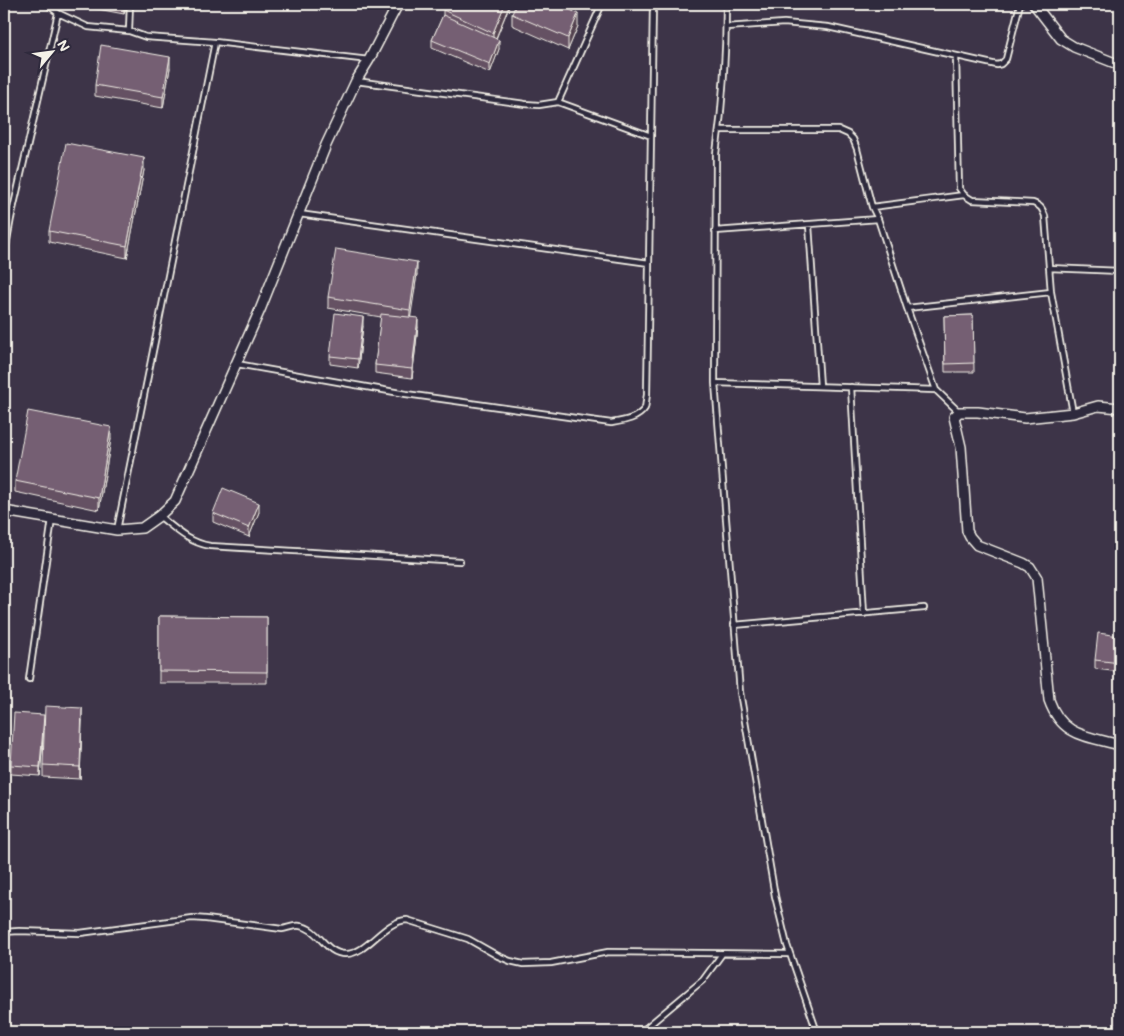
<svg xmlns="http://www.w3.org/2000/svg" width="1124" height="1036" font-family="Mali,sans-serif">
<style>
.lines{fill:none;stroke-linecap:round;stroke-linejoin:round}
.service-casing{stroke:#f4f1e8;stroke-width:8}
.minor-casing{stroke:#f4f1e8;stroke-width:12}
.service{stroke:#2f2a3d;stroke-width:4.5}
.minor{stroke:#2f2a3d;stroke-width:9}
.wall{fill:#655163;stroke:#f4f1e8}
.shaded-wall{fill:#524250;stroke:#f4f1e8}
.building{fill:#755e73;stroke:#f4f1e8}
</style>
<rect width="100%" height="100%" fill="#3d3448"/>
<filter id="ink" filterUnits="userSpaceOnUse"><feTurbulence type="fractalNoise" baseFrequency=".02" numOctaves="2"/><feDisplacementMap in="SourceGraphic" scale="10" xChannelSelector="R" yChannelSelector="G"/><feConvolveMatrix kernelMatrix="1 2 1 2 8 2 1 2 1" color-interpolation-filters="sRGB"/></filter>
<g filter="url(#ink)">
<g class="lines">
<defs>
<path id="service" d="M47,4l11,9 30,14 41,4
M130,4l-1,27 17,6 69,5 154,18
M726,4c0,50 -3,100 -10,150l-1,229 25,309 35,204 12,49 30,87
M726,27l58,-4 44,4 169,38 4,-1 5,-5 14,-55
M956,56l3,132 5,7 8,5 61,3c8,3 9,5 12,13l6,76 22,121
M356,81l169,23 14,1 19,-3 93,34
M558,102l44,-98
M719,130h120l9,4 5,5 4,10 15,58 6,12 29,89 29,82 23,22
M872,207l92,-12
M4,209l7,9
M299,214l350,49
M809,225l11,161
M715,231l163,-12
M4,257l7,-39 47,-205
M1049,268l71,3
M907,308l144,-16
M237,364l169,30 205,29c12,-2 27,-4 34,-15 1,-4 1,-9 2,-13l6,-391
M715,383l221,7
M851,387l13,227
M159,516c17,13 29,26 51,30l250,15
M117,530l98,-488
M734,625l190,-17
M29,679l23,-160
M4,932l15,-1 61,2 112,-15 14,1 76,10c6,-1 12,-4 18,-3 19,2 25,28 45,28 22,1 38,-33 62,-34l61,19 30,17 12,5 13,3 28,-1 57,-11 182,2
M641,1032l62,-52 19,-26"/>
<path id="minor" d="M1034,4l27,35 13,8 46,18
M1120,408l-22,-2 -25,7 -48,5 -47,-6h-19l-5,5 7,30 6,84 3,6 7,8 46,18 7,4 7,11 12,122c13,37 38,36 71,45
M4,511l113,19 25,-2 17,-12 16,-15 85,-191 66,-165 30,-64 13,-21 29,-56"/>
</defs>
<use href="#service" class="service-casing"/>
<use href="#minor" class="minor-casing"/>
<use href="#service" class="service"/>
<use href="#minor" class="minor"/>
</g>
<path class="wall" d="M82,4h44l-2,10 -42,-8z
M510,4l-14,35 3,10 -9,24 -58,-25v-8l11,-25v-5z
M572,4v7l6,15 -10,24 -56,-25v-11z
M170,68l-7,40 -68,-12v-11z
M144,170l-17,88 -78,-16v-11z
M417,274l-7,43 8,10 -6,51 -37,-5v-8l6,-48 -53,-9v-11z
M973,315l1,57h-29l-1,-56z
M363,326l-5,42 -28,-4v-8z
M111,439l-12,71 -84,-18v-11z
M259,512l-10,25 -36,-15v-9z
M159,616l108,1v66h-108z
M1120,636v36l-25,-3v-9z
M82,720l-2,59 -37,-2v-12z
M44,724l-4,52 -29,-2v-9z"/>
<path class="shaded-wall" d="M124,4h2l-2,10z
M505,4h5l-17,41v-12z
M571,4h1v10l-3,-5z
M578,14v12l-10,24v-12z
M499,40v9l-9,24v-9z
M170,57v11l-7,40v-11z
M144,158v12l-17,88v-12z
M417,262v12l-7,47v-11z
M363,317v9l-5,42v-9z
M418,318v9l-6,51v-9z
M111,427v12l-12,71v-12z
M259,503v9l-10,25v-9z
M82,708v12l-2,59v-12z
M44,715v9l-4,52v-9z"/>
<path class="building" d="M446,4h59l-12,29 -50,-23z
M516,4h55l-2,5 9,5 -10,24 -56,-24z
M443,15l56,25 -9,24 -58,-24z
M101,45l69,12 -7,40 -68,-12z
M66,143l78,15 -17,88 -78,-15z
M336,249l81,13 -7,48 -82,-13z
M335,313l28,4 -5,42 -28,-3z
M381,314l37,4 -6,51 -37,-4z
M973,315l1,48 -29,1 -1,-48z
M28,411l83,16 -12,71 -84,-17z
M223,488l36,15 -10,25 -36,-15z
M159,616l108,1v55l-108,-1z
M1098,633l22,3v27l-25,-3z
M45,706l37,2 -2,59 -37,-2z
M14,713l30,2 -4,52 -29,-2z"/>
</g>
<rect width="1124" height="1036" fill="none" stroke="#2f2a3d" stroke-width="20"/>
<rect x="10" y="10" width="1104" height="1016" fill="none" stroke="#f4f1e8" stroke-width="2" filter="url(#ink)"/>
<g transform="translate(52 52) rotate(61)" stroke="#2f2a3d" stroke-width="4" paint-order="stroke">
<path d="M0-4L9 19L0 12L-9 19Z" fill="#f4f1e8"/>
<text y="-8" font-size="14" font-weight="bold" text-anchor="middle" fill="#f4f1e8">N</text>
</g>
</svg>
